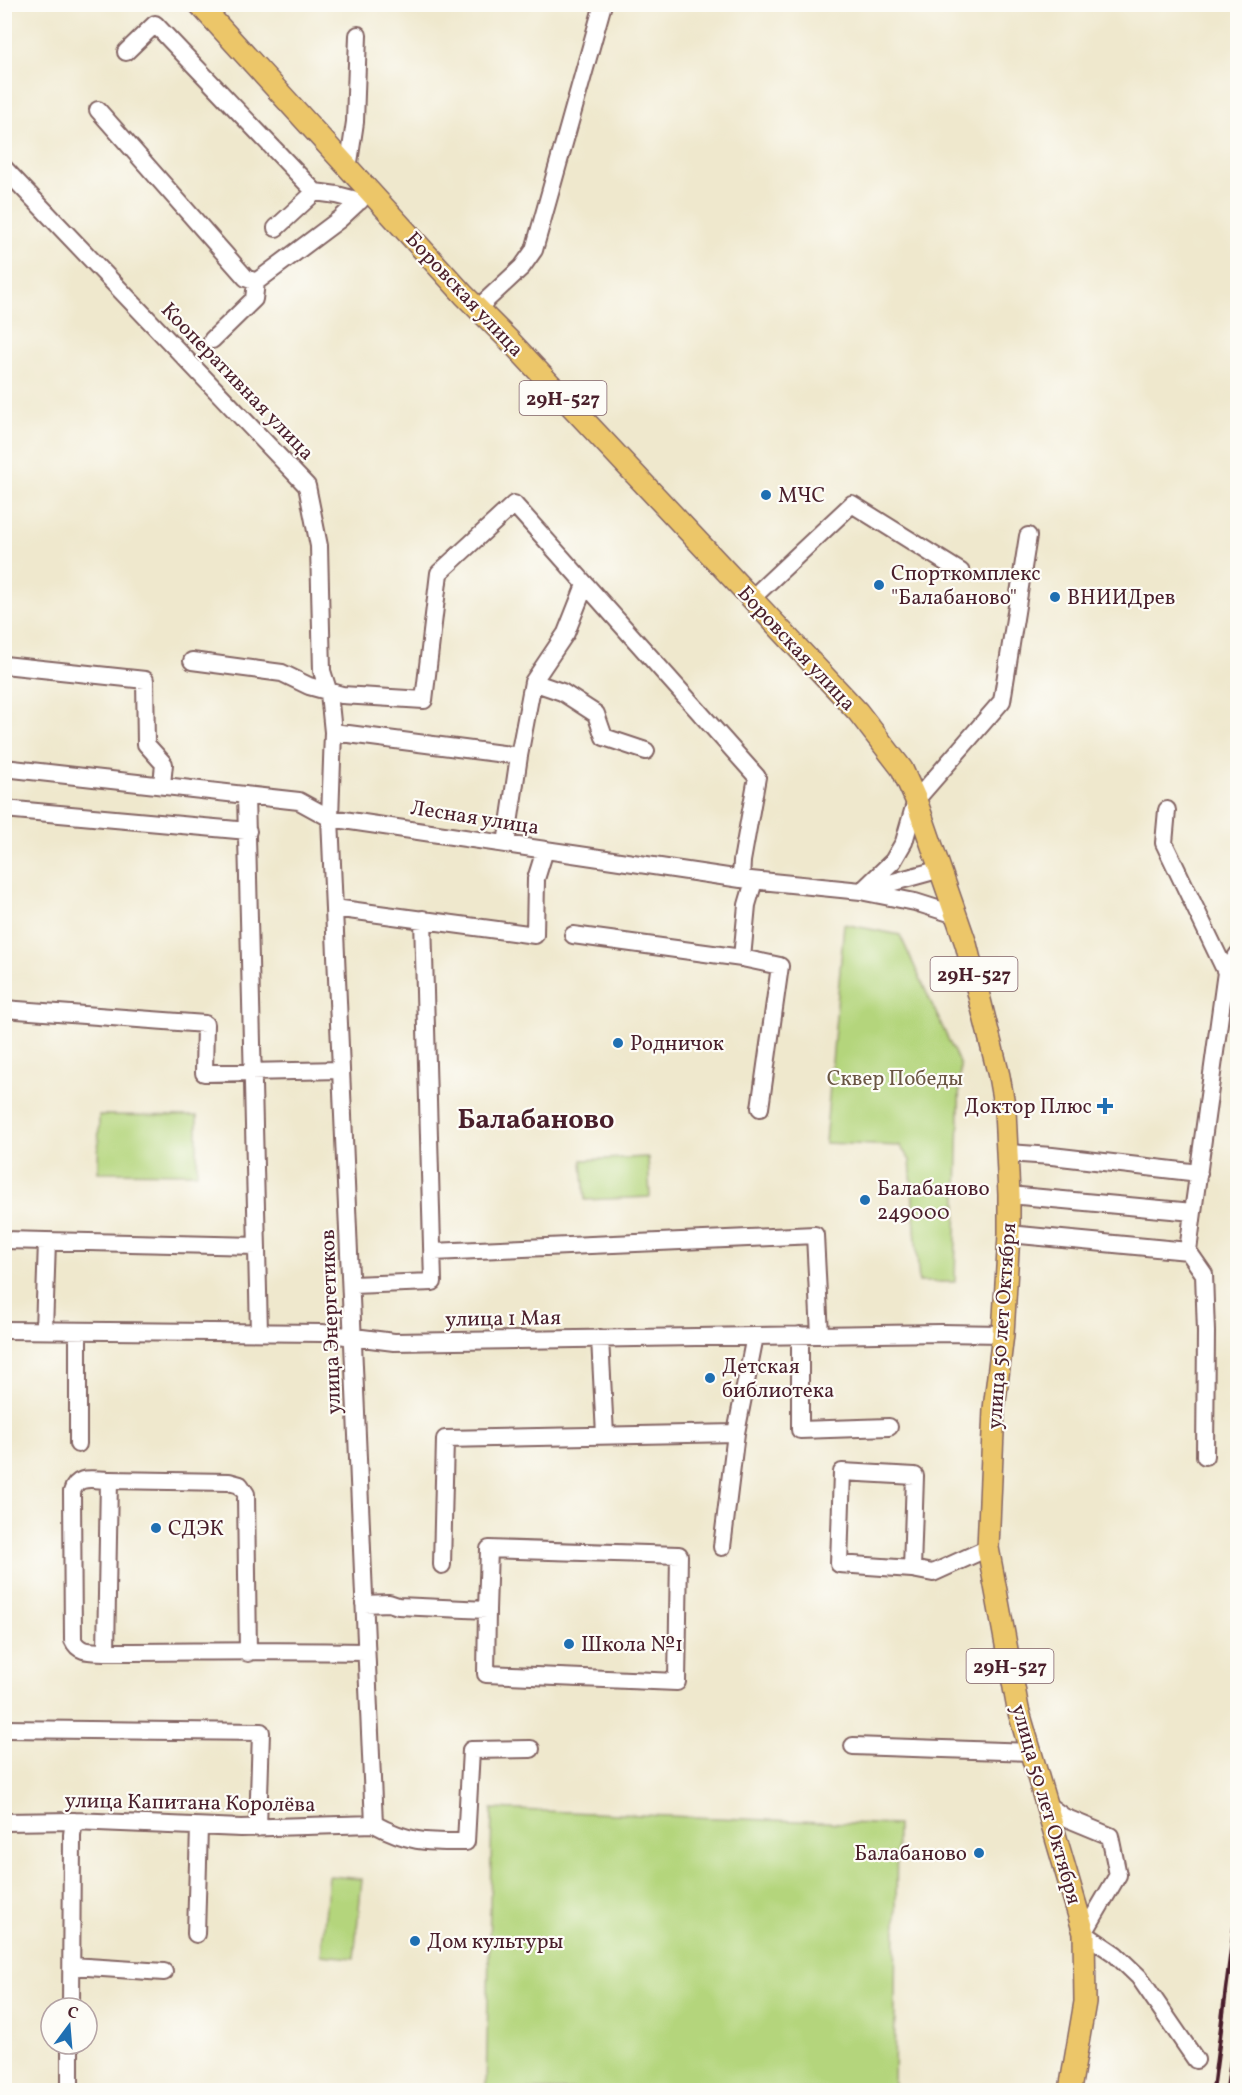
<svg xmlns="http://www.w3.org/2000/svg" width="1242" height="2095" font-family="Vollkorn,serif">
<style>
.green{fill:#b4d57c;stroke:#7f7a54;stroke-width:1.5}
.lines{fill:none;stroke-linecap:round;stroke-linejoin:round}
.minor-casing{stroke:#846564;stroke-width:20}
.major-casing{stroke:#846564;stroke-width:24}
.minor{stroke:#fff;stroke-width:16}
.major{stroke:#ecc669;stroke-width:21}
.rail{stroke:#4a1f2b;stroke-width:4.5}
.poi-dot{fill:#1f6fb2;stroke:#fdfcf7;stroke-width:2}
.labels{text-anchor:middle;stroke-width:4.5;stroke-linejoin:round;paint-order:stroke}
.shield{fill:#fdfcf7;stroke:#806168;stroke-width:1.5}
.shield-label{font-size:20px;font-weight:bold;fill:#4a1f2b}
.street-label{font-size:21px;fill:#4a1f2b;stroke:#fdfcf7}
.poi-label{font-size:21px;fill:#4a1f2b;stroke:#fdfcf7;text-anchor:start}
.park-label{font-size:21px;fill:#6a5643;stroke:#fdfcf7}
.district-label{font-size:27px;font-weight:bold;fill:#4a1f2b;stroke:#fdfcf7}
</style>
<rect width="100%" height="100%" fill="#fdfcf7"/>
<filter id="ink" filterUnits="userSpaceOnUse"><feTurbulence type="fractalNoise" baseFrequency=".0167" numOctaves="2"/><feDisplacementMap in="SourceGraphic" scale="12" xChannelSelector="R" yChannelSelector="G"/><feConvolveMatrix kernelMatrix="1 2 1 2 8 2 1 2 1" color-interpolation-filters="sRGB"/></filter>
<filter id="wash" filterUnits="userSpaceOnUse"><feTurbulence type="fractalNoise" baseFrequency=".008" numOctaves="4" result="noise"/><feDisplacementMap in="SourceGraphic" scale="24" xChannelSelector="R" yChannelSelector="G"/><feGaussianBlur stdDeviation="1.35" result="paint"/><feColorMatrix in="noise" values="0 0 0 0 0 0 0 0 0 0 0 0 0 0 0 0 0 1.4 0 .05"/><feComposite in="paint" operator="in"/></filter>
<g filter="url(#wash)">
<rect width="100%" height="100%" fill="#efe8cd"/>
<path class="green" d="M844,924l56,11 60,130 -5,217h-36l-9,-122 -10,-14 -75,-3z
M99,1115l98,1v57l-99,-1z
M648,1157l2,40 -65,3 -3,-40z
M492,1809l405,16 -3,265h-408z
M329,1876l33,3 -8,79 -33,-3z"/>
</g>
<g filter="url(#ink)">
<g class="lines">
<defs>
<path id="minor" d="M126,52l29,-28 160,168
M98,110l148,168 10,4 84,-63 29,-27
M4,168l303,318 12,60 3,125 7,22 4,39 -3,86 44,1006
M348,169l7,-47 3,-87
M276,228l39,-36 22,3 23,6
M478,308l44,-41 12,-17 69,-246
M212,340l42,-41 2,-17
M751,599l101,-95 109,68
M192,661l90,12 27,13 33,9 82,5 15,-127 75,-69 243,273 -15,84 -1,18
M4,665l141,15 1,64 18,20 -2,20
M533,682l29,10 34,22 8,23 42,14
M333,732l186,24 -13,88
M519,756l14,-74 33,-49 19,-48
M4,768l295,33 31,17 411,61 120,12 80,-22
M246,795l13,537
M4,809l244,22
M1167,810l-3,33 62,129
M864,889l29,-28 11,-19 12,-42 86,-99 26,-165
M865,892l50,10 41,13
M334,908l201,27 1,-56 9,-29
M573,935l169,23 5,-53 7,-24
M742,958l38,8 -20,142
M4,1009l201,15 -1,49 137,-3
M1007,1153l45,3 147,17
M1009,1195l184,17 33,-240 12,-18
M1193,1212l-5,39 16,23 2,58 -1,124
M1009,1234l179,17
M4,1240l253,6
M433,1252l382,-17 5,100
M351,1285l82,-3 -10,-363
M4,1330l318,3 72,9 546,-9 63,1
M44,1330l3,-88
M800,1335v95l89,-3
M600,1338l5,97
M78,1444v-113
M842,1472l73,4 -3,93 -73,-5z
M722,1547l14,-114 19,-97
M442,1565l3,-126 291,-6
M912,1569l21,4 55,-25
M364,1604l25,-1 9,3 89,4 -1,64 191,8 2,-127 -190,-6 -2,61
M106,1652c-14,-1 -27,2 -33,-12l-1,-148c5,-18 21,-12 37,-12
M248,1653l-2,-159 -6,-9 -11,-3 -120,-2 -3,172c87,0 173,-2 260,0
M4,1729l257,3 -3,96
M853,1746l178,6
M1046,1804l18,13 46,19 8,39 -34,58 31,21 24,23 57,83
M4,1822l70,-1 167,7 133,-4
M374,1824c35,19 54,18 92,18l5,-92 60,-1
M196,1934l3,-107
M72,1966l92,6
M71,2008l1,-173 2,-14
M70,2090v-46"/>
<path id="major" d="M199,4l265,291 46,46 348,371 44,57 14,31 50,144 33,132 6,34 4,85v39l-6,100 -9,75 -6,139 30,161 66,224 1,69 -15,88"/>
</defs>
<use href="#minor" class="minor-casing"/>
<use href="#major" class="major-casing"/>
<use href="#minor" class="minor"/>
<use href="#major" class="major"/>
<path class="rail" d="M1213,2090l25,-193
M1227,2090l11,-78"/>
</g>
</g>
<g class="poi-dot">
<circle cx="766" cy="495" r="6"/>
<circle cx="879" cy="585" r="6"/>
<circle cx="1055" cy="597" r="6"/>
<circle cx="618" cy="1043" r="6"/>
<path d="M1102 1097h6v6h6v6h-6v6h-6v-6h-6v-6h6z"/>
<circle cx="865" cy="1200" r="6"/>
<circle cx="710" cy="1378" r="6"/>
<circle cx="156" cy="1528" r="6"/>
<circle cx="569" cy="1644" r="6"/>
<circle cx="979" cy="1853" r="6"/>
<circle cx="415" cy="1941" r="6"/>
</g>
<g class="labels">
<g class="shield">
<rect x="519.5" y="381" width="87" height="34" rx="4.5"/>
<rect x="930.5" y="957" width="87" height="34" rx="4.5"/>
<rect x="966.5" y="1649" width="87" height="34" rx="4.5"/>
</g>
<g class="shield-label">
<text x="563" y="405">29Н-527</text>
<text x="974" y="981">29Н-527</text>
<text x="1010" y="1673">29Н-527</text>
</g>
<g class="street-label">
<text transform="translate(465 294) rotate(47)" y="7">Боровская улица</text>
<text transform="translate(238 381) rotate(46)" y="7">Кооперативная улица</text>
<text transform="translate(797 648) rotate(47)" y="7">Боровская улица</text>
<text transform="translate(475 817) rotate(9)" y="7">Лесная улица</text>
<text transform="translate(503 1318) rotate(-1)" y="7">улица 1 Мая</text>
<text transform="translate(330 1322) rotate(-92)" y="7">улица Энергетиков</text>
<text transform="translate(1001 1326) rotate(-86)" y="7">улица 50 лет Октября</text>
<text transform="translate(190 1802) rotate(1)" y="7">улица Капитана Королёва</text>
<text transform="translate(1047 1804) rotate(74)" y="7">улица 50 лет Октября</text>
</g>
<g class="poi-label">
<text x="778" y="502">МЧС</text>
<text x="891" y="580">Спорткомплекс<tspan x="891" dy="24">"Балабаново"</tspan></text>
<text x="1067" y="604">ВНИИДрев</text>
<text x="630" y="1050">Родничок</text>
<text x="1092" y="1113" text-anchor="end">Доктор Плюс</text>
<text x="877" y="1195">Балабаново<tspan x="877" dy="24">249000</tspan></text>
<text x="722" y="1373">Детская<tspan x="722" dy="24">библиотека</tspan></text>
<text x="168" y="1535">СДЭК</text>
<text x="581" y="1651">Школа №1</text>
<text x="967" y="1860" text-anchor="end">Балабаново</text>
<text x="427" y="1948">Дом культуры</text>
</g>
<g class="park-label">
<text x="895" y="1085">Сквер Победы</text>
</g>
<g class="district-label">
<text x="536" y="1128">Балабаново</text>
</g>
</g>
<rect width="1242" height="2095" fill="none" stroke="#fdfcf7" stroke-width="24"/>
<g transform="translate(69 2026) rotate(16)"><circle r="28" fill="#fdfcf7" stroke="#b5a4a5" stroke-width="1.5"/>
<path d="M0-4.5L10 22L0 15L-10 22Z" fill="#1f6fb2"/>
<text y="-9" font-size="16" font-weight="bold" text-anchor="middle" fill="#4a1f2b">С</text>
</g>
</svg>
